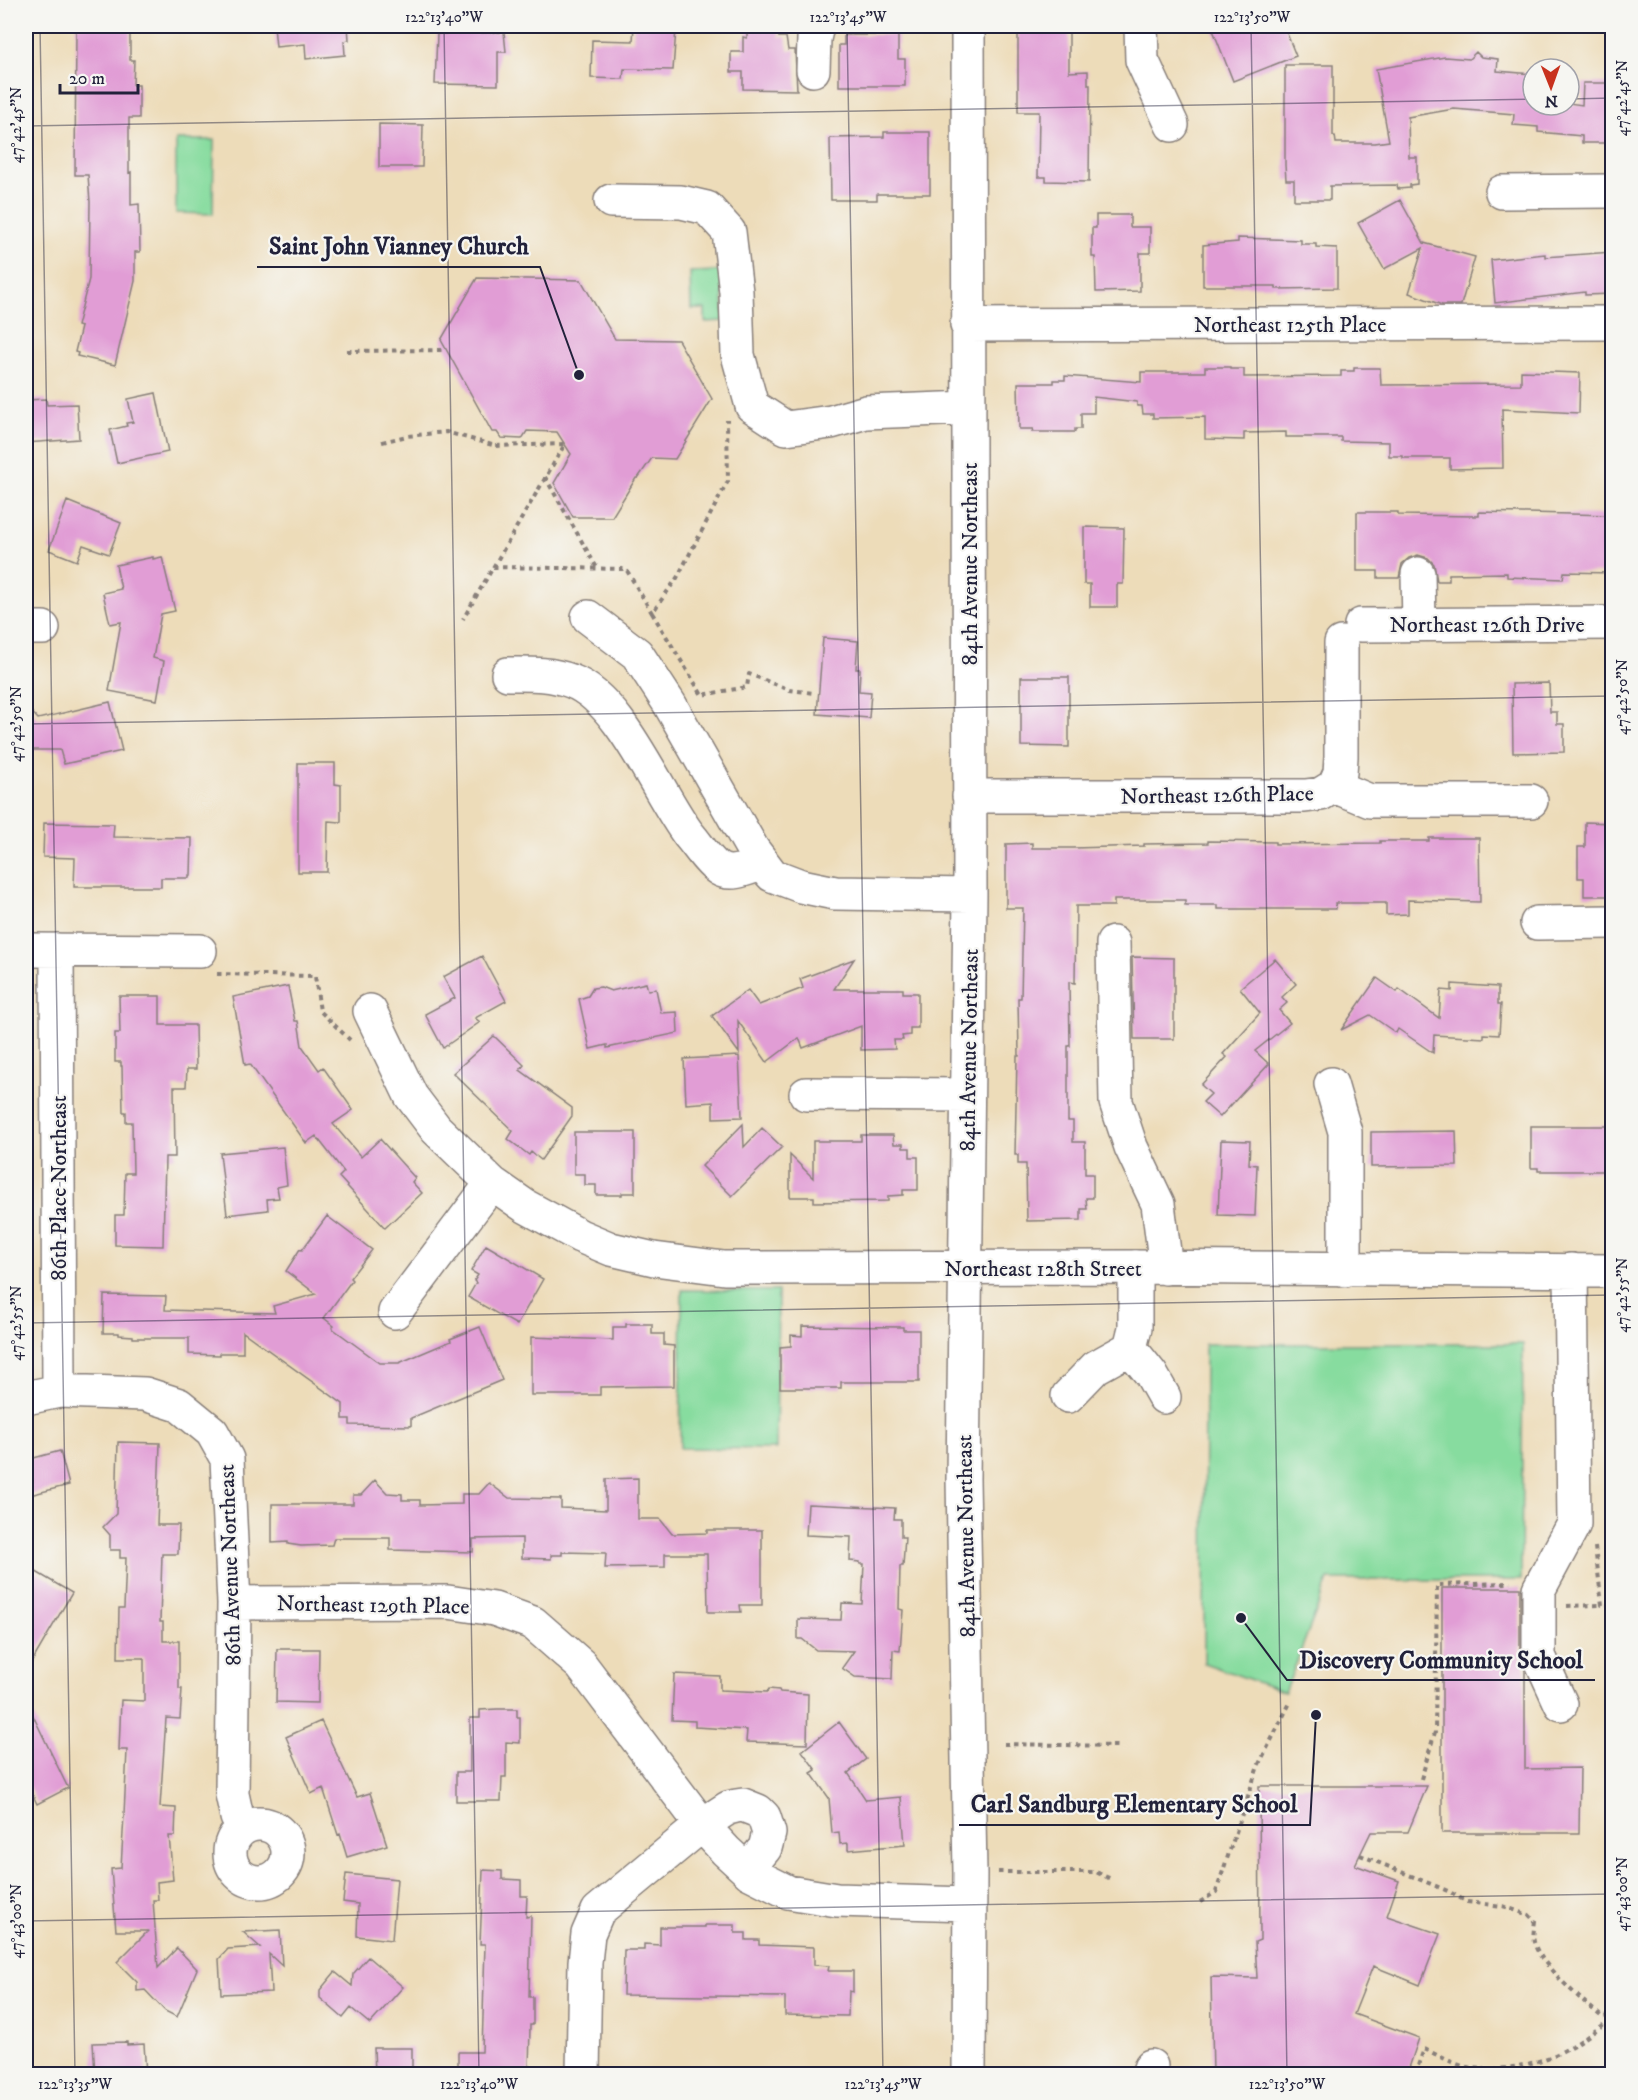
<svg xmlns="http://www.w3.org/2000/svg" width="1638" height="2100" font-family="'IM FELL DW Pica',serif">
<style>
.green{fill:#87dc9f;stroke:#547f6d;stroke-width:1.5}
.building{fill:#e19dd5}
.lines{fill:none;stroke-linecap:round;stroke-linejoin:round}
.minor-casing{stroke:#887f7a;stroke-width:36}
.path{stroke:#887f7a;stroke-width:4;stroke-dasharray:4.5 4.5;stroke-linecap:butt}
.minor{stroke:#fff;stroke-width:33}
.ticks{fill:none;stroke:#22223b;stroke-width:1.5;stroke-opacity:0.45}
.labels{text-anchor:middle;stroke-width:4.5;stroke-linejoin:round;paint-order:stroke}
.street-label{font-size:22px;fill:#22223b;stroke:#f6f6f2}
.leader{fill:none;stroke:#22223b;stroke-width:2}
.callout-dot{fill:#22223b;stroke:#f6f6f2;stroke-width:2}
.callout-label{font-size:24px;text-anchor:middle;font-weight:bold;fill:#22223b;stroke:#f6f6f2;stroke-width:4.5;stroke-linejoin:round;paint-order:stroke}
.neatline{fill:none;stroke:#22223b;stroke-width:2}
.ticks-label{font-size:15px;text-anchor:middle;fill:#22223b}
</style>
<rect width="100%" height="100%" fill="#f6f6f2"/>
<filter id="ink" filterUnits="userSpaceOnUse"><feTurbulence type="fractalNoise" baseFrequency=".0167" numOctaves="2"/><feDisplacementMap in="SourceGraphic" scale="12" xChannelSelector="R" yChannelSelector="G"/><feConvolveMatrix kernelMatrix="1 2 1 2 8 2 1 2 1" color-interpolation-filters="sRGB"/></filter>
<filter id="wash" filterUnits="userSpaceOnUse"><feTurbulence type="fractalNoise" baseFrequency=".008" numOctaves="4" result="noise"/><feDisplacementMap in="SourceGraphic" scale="24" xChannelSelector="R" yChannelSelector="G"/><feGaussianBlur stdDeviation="1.35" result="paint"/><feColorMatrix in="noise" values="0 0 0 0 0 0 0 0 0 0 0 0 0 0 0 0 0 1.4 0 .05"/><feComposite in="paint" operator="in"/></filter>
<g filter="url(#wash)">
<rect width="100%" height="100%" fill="#eddcb9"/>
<path class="green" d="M176,140h38l-1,74 -37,-1z
M722,271l2,50 -19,1v-13h-14l-1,-37z
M682,1290l96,1 -2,158 -96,-1z
M1205,1344h318l-2,236h-193l-43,112 -81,-29z"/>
<g id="blocks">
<path class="building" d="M76,26h54v34h4l-1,25h6v33h-10v55l2,-1v33l8,-1 1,48h-5v29l-20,84 -38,-9 1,-3 -3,-1 6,-25 -4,-1 12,-47 1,-77 -2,-27h-13z
M274,26h74l1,14 -5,1 1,14 -39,4 -1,-15 -29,3z
M634,26h39v3h3l-3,41 -49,-1 -1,10 -32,-1 1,-38 41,1z
M747,26h32v11h7l2,13h7l2,40 -54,-1v-17h-12v-20h12v-15l4,1z
M1018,26h51v46l19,-1v14h2l-1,97 -43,-1v-4h-8l1,-65h-21z
M1225,26h59l12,30 -63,25 -20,-51z
M504,32l2,20h-8v33l-63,-1 2,-50z
M844,35h54v24h7v27h-66v-41h5z
M1476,52l5,5 17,2 -1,12 36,3v31h36v-2l13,2 1,-22h29l-1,60h-29v-7l-44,-4v-5l-25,-2 1,-11 -60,-5 -46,8 1,40h8v27l-7,1v3l-12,1 -1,-4 -67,1v14h-36v-20h-8l-1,-15v-100h48v71h2l1,7h39l14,-2 -13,-72 69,-12 24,2z
M379,124l44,1 -1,42h-43z
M884,132h46v62h-53v6h-46l-1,-62 54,-1z
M1400,200l24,43 51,14 -14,48h-19l-33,-12 14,-45 -39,21 -26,-46z
M1096,215h34v12h20v26h-10v38l-44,1 -1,-35h-3v-29h4z
M1238,238l63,2v4h15v3l21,1v40l-61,1v-3h-73v-41l35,-3z
M1612,252v42l-27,1v-3l-90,11 -4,-43 54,-6v3z
M477,278l104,2 34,59 63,1 34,59 -37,60 -23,-1 -14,20h-2l-24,39h-39l-19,-34 17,-29 -14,-22 -30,-1 -5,8 -21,-1 -4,-6h-5l-51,-92z
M1205,367h25v2h14v8l97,-1v-5h13v-3h26l1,17 140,-1v-13l59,2 -1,40 -77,-4 1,59 -53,1v-11h-47v-2h-14v-14l-48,-1v-4h-55v-5l-42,1v7l-39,-1v-22l-52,1v-4h-10l-1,-8h-5v-4l-43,-5v16h-13v16h-6v3h-43l1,-3h-14l-1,-46h36v-3h11v-4l76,6v-10h64z
M156,393l12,59 -51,11 -7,-33 17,-4 -1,-3 7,-1 -5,-23z
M46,399l1,6 30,-1 2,35 -53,4v-43z
M67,501l54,22 -12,31 -26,-9 -6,16 -28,-11z
M1357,512h41v3l81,1v-4l133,3v58l-48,-1 -1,7 -56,-2v-4l-58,1v7h-12l-3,-17 -6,-6 -10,-3 -9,3 -7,6 -3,14h-21v-7h-21z
M1084,527l40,1 -1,56h-6v23h-27v-23h-6z
M153,557v2l9,-2 13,54 -14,3 -8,44 11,3 -7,39 -48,-9 12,-69 -11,2 -7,-31 18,-4 -5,-24z
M823,638l35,3 -2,28h4l-1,22 12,1 -2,26 -52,-4z
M1021,677h48v70l-48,-1z
M1549,683l1,29h7v12h7v28l-51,1 -1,-69z
M110,702l12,49 -58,13 -4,-14h-34v-44l12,13z
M298,763h37v21l6,1v37l-13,-1 -1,51h-29z
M1585,822l27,1v73h-28v-18h-6v-31h7z
M44,823l70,1 -1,13 79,1 -1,37h-2v3h-28v9h-87l1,-29 -32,-1z
M1429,838h50l1,64 -72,-2v14l-22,1v-12h-51l1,6h-118v-4h-33v-5h-71v6h-38l-1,77 -6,-1 1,64h-2v75h5v21h12v32h8v24h-7l1,11h-6v11l-54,1 -1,-57h-8v-9h-3l2,-99h2l-1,-58h3l2,-90h-17v-64l26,-1v5h41l71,-2v-2l64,-1v-2l67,1v2l105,-1v-2h49z
M482,956l24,45 -31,17 5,4 -37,26 -18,-34 30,-16 -12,-21z
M1132,957l42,1v81h-40z
M854,959l-20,30h69v4h15v35h-8v7l-8,1 1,4h-9l1,9 -34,1v-24l-58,22 -4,-10 -32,24 -29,-41 1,32 -27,-37 36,-26 11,15 44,-17 -3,-9z
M1275,959l21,25 -14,13 5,6 -8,7 11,13 -35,28 14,13 -49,53 -17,-15 8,-8 -10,-9 26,-28 -4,-3 37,-41 -20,-25z
M1377,978l20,14 2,-3 40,29 2,-28 11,1v-7l46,3v17h3l-2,31 -15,-1v4l-50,-3 -1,18 -35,-24 -2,4 -26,-18 -29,15z
M646,983l2,7 8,-1 5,24 16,-1 1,21 -71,15v-3l-17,4 -11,-50 9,-3 5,-8 8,-1 10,4z
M288,986l7,35h3l4,25 17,24 4,-3 30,43 -20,14 28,33 19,-18 35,39 -3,4 10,11 -37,35 -46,-51 5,-5 -28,-36 -10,7 -56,-79 -5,1 -12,-68z
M119,996h41v29h35l1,44h-9l-1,18h-12l1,70h-10l-2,89 -48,-1v-30h9l1,-42h8l-1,-51h-6v-10h-3l-1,-46h-1v-4h-6v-29h5z
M494,1036l30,29 -4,5 52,38v8l-31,44 -10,-8 -2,3 -21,-16 5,-8 -60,-58z
M739,1056l3,61 -29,1v-16l-27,2 -2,-45z
M743,1124l1,23 18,-19 20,19 -50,49 -30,-30z
M1531,1126h81v45h-74v-3h-7z
M1456,1131l1,35 -86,1v-35z
M574,1132h61v61h-13v2h-26v-10h-11v-11h-11z
M861,1135h32l1,9h9v4h7v9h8v33h-15v5l-15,1v5l-74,1v-5h-24v-42l23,23v-37h48z
M1221,1140l29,1 -1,23 8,1 -2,51 -37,-1z
M283,1147l4,38 -10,2 2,11 -12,1 1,11 -41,5 -7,-62z
M327,1216l45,34 -22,28 2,2 -28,38 10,8 -2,2 48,35h19l52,-22 -1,-2 30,-12 22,53 -91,38v8l-61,-1v-6h-7v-15l-100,-72v21h-23v2l-31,-1v-16h-56v-2l-14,-1v-2h-16l1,-38 62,1 -1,14 110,3 -2,-7 43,-12 -30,-23 14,-22 2,1z
M486,1245l57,34 -26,46 -49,-28 8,-14 -2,-2 4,-6 -7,-4z
M626,1324h26v10h12v11l10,1v40l-74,1v8h-69v-58l82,3v-13h13z
M802,1326l101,1v3h16v52h-78v6h-61v-41l11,-1v-11l11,1z
M118,1442l42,1 -3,82h22l-1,29h-16l-2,68h3v19h16v48h3l-2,30 -14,-1 -6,89 16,1 -1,28h-6l4,44 -16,2 1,18h-5l5,68 19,-20 20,21 -20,48 -12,-6 -20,-21 -8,1v-9l-20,-20 31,-31h-32l-5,-62 10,-1 3,-53 3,-65h-8l2,-50 23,1v-43h-26l1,-50h5l2,-50h-6v-8h-10v-15l-7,-8 13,-13z
M60,1451l9,34 -43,11v-36z
M638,1478v41h22l12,15 35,-1v-3h55v75h-22l1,7h-33l-1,-58h-42v13l-60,1 1,-15 -44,-1v3h-11v4l-29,-1v-20l-49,1v13l-83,-2v-12h-56l-2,7 -31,1 -13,-2v-2l-16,1v-39h81v-9h8l14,-15 12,13 15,1v6h18v5l42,-1v-10h17l10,-11 20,15 52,1v9l45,2v-31z
M808,1504l87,4 -1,11h7v18h4l-2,29h-3l-1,43 4,1 -3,41 -7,-1 -1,29 -37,-2 -13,-9 12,-17 -38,-1 -14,-11h-4v-20l43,1 1,-17 20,1 2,-40h-4v-2l-10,-1 1,-24 -45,-2z
M26,1566l46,27 -46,79z
M1442,1588h78v68l5,14v99l55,-1 -1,65h-137z
M277,1649h42l-1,54 -42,-1z
M674,1674l46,2v14l47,2 2,-3 10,1 1,2 28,2 -1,50 -61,-2 1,-12 -52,-3v-6l-23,-1z
M26,1701l42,87 -31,16 -11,-23z
M497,1709h20v8h3v26l-14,-1v35h-4l-1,24h-45v-29h14v-54h10v-8z
M321,1721l36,76 13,-4 17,52 -40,12 -7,-23 -2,1 -15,-47 -12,6 -25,-57z
M839,1722l27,37 -18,14 18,27 35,-3 4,48 -57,5v-7l-8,1 -1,-12 -7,1 -3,-35 -18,-25 5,-3 -14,-19z
M1259,1786h168l-19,46h-37l-16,33 44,16 -12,35 53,18 -20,51 -47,-19 -19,48 65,24 -12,36h-194l-2,-97 46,1 -2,-36 5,-2z
M483,1870l19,1v8l19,1v16h6l-1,21 5,-1 -2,81h4v28h-3l-1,49h-71v-22h24l3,-108h-5z
M346,1874l51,5 -5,61 -35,-4 1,-32 -15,-2z
M705,1925h30v8h11v7h13v5l55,2v18l15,1 -1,5h25v21l-4,-1 -1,25 -63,-1v-18l-162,-2 1,-45h20v-6l16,1v-18h45z
M280,1930l2,36 -13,-12 2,38 -50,2 -2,-35 9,-10 32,-2 -17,-15z
M368,1957l35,30 -33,37 -19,-16 -8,10 -23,-20v-8l15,-18 17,14 1,-12z
M127,2042v3l17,-1 2,30h-51l-2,-31z
M374,2048h38v26h-37z"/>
</g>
</g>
<g filter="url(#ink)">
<use href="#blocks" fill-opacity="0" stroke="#887f7a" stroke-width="1.5"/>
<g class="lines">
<defs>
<path id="minor" d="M968,26l2,869 -7,584 7,394 -1,201
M1141,26l1,34 30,65
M813,70l1,-31 3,-13
M1502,192l110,-1
M611,201l70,1 26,6 22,24 7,60 2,63 14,51 34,22 45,-6 35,-10 103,-4
M967,325l645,-2
M1418,574l1,50
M588,617l49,37 32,49 84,147 19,25 29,11 34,7 135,2
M1361,625l251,-2
M26,628h17
M508,674c22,0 42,-1 63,7 50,18 86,112 118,154 8,9 20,28 30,34 13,8 32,-2 44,-6
M1334,786l36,15h161
M1334,786l6,-13 1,-16v-114
M969,796h336l16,-2 13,-8
M1537,923l75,-1
M1113,943l3,159 15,45 27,57 8,64
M26,950l174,1
M370,1011l41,85 25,33 56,54 33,23 55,30 31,13 43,10 70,9 411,-1 477,4
M1331,1084l14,48v138
M806,1094l161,1
M395,1312l97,-129
M1130,1348l21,26 13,23
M59,1391l86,3 34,11 33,27 15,27 7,144 -2,191 5,23 6,12
M1068,1396l28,-29 34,-19 5,-20v-61
M26,1398l33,-7 -2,-441
M234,1603l214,-1 46,7 39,14 48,42 121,160 24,26 24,22 38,19 49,8 131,4
M1561,1704l-22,-48v-67l35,-65 -3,-254
M230 1853a29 29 0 1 1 58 0a29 29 0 1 1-58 0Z
M583,2074l2,-112 3,-28 10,-23 104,-86 26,-17 8,-2 7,-1 15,6 6,6 5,16 -4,15 -18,22
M1148,2074l3,-8"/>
</defs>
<use href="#minor" class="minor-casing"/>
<path class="path" d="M347,351l99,-1
M382,442l25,-6 39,-4 50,14 69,-2 -102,175
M545,477l52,91
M493,567l133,2 26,44 25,-35 51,-97 -1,-61
M652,613l50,82 45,-8 2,-13 41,16 24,3
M217,974l98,2 5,35 30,29
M1595,1547l7,58h10
M1567,1606l35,-1
M1004,1744l115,2
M1421,1779l14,-47 2,-147 74,-2
M1360,1855l88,36 19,11 36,4 26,9 6,6c-1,8 -3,17 0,24 8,23 48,56 67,72l10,-1
M998,1872h98l17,8
M1200,1902l16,-10 42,-126 33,-65
M1415,2074l9,-25c14,6 29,15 43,18 30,7 78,-4 103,-20 15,-8 29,-19 42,-29"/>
<use href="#minor" class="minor"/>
</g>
</g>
<path class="ticks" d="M40,26l35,2048M444,26l35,2048M847,26l36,2048M1251,26l36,2048M1569,99l43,-1M26,126l1507,-27M26,724l1586,-28M26,1323l1586,-28M26,1921l1586,-27"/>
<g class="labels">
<g class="street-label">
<text x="1290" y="332">Northeast 125th Place</text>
<text transform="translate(969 564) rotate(-90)" y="8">84th Avenue Northeast</text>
<text x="1487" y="632">Northeast 126th Drive</text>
<text transform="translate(1217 794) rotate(-1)" y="8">Northeast 126th Place</text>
<text transform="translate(968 1050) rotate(-89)" y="8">84th Avenue Northeast</text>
<text transform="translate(58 1188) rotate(-90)" y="8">86th Place Northeast</text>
<text x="1043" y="1276">Northeast 128th Street</text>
<text transform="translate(965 1536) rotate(-91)" y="8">84th Avenue Northeast</text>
<text transform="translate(229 1565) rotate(-92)" y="8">86th Avenue Northeast</text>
<text transform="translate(373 1604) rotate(1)" y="8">Northeast 129th Place</text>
</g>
</g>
<path class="leader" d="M579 375L540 267H257M1241 1618L1287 1680H1595M1316 1715L1310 1825H959"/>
<g class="callout-dot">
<circle cx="579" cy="375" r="6"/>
<circle cx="1241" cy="1618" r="6"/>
<circle cx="1316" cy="1715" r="6"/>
</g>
<g class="callout-label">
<text x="399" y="254">Saint John Vianney Church</text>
<text x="1441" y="1668">Discovery Community School</text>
<text x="1134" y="1812">Carl Sandburg Elementary School</text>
</g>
<rect width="1638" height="2100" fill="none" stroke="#f6f6f2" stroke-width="66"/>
<g transform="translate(1551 87) rotate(179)"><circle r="28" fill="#f6f6f2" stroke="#a1a1a9" stroke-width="1.5"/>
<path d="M0-4.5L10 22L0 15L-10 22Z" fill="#c8321e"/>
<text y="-9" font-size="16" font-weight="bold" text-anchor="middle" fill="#22223b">N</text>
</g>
<path d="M60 84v9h78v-9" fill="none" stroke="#22223b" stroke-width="3"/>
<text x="69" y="84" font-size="18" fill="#22223b" stroke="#f6f6f2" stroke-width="4.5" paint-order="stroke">20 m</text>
<rect x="33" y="33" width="1572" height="2034" class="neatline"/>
<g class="ticks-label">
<text x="444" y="22">122°13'40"W</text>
<text x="848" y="22">122°13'45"W</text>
<text x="1252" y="22">122°13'50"W</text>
<text transform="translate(1622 98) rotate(-90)" y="5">47°42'45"N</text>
<text transform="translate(16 125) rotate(-90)" y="5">47°42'45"N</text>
<text transform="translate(1622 697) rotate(-90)" y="5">47°42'50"N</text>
<text transform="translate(16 724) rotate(-90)" y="5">47°42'50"N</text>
<text transform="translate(1622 1295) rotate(-90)" y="5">47°42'55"N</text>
<text transform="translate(16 1323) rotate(-90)" y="5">47°42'55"N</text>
<text transform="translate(1622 1894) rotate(-90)" y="5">47°43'00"N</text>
<text transform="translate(16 1921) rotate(-90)" y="5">47°43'00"N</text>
<text x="75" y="2089">122°13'35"W</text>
<text x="479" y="2089">122°13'40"W</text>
<text x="883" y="2089">122°13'45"W</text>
<text x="1287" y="2089">122°13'50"W</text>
</g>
</svg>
